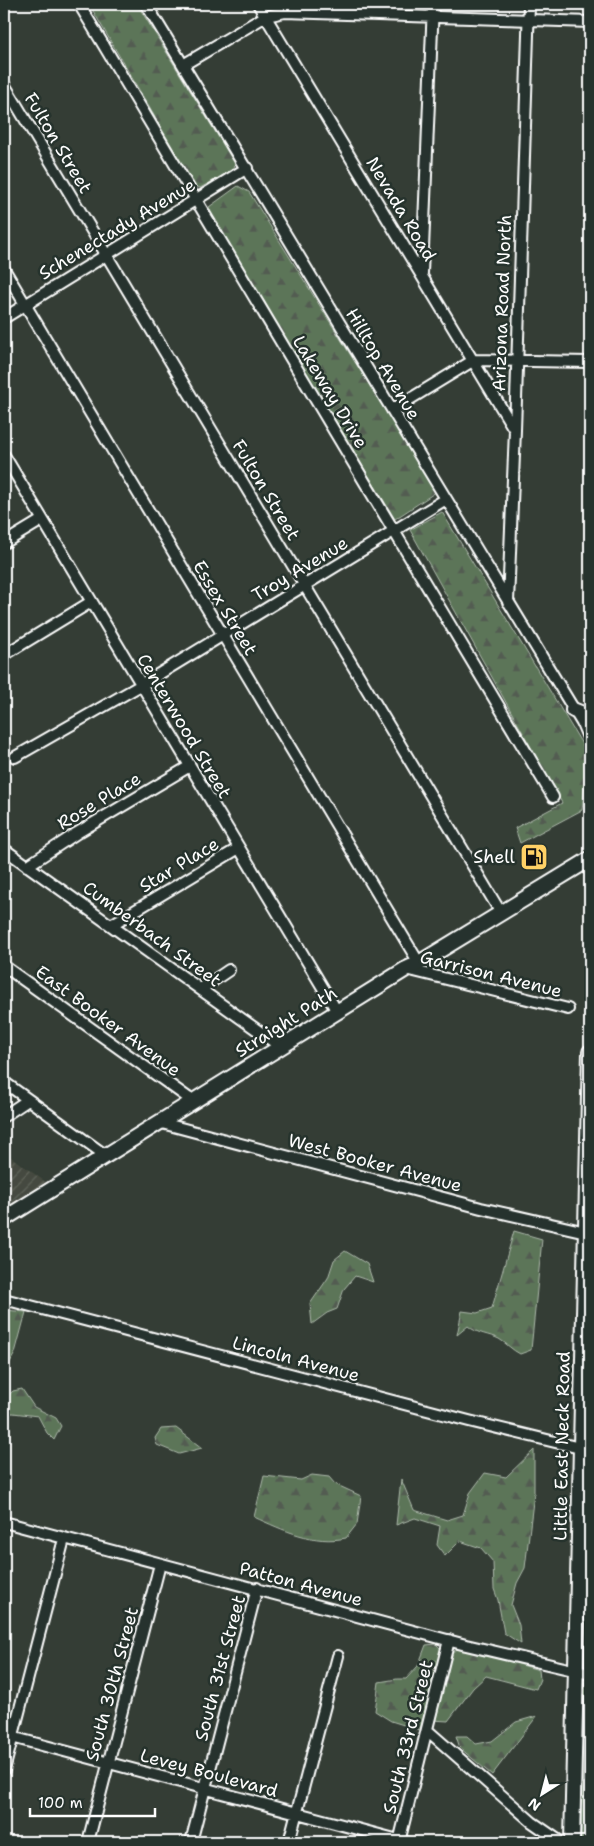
<svg xmlns="http://www.w3.org/2000/svg" width="594" height="1846" font-family="'Shantell Sans',sans-serif">
<style>
.industrial{fill:url(#industrial-furrows)}
.forest{fill:url(#forest-firs);stroke:#aebaac}
.cemetery{fill:url(#cemetery-stones);stroke:#aebaac}
.lines{fill:none;stroke-linecap:round;stroke-linejoin:round}
.minor-casing{stroke:#fff;stroke-width:14}
.secondary-casing{stroke:#fff;stroke-width:18}
.minor{stroke:#26332d;stroke-width:10}
.secondary{stroke:#26332d;stroke-width:14}
.labels{text-anchor:middle;stroke-width:5;stroke-linejoin:round;paint-order:stroke}
.street-label{font-size:18px;fill:#fff;stroke:#26332d}
.poi-label{font-size:18px;fill:#fff;stroke:#26332d;text-anchor:end}
</style>
<defs>
<pattern id="industrial-furrows" width="10" height="10" patternUnits="userSpaceOnUse" patternTransform="scale(1.25)"><rect width="10" height="10" fill="#454a3f"/><path d="M-1 1l2-2M0 10L10 0M9 11l2-2" fill="none" stroke="#61655c"/></pattern>
<pattern id="forest-firs" width="22" height="20" patternUnits="userSpaceOnUse" patternTransform="scale(1.25)"><rect width="22" height="20" fill="#5c7459"/><path d="M5 1l3.5 6h-7zM16 11l3.5 6h-7z" fill="#525c51"/></pattern>
<pattern id="cemetery-stones" width="16" height="16" patternUnits="userSpaceOnUse" patternTransform="scale(1.25)"><rect width="16" height="16" fill="#5c7459"/><path d="M2 7V4a2 2 0 0 1 4 0v3zM10 15v-3a2 2 0 0 1 4 0v3z" fill="#525c51"/></pattern>
</defs>
<rect width="100%" height="100%" fill="#343d35"/>
<filter id="ink" filterUnits="userSpaceOnUse"><feTurbulence type="fractalNoise" baseFrequency=".02" numOctaves="2"/><feDisplacementMap in="SourceGraphic" scale="10" xChannelSelector="R" yChannelSelector="G"/><feConvolveMatrix kernelMatrix="1 2 1 2 8 2 1 2 1" color-interpolation-filters="sRGB"/></filter>
<g filter="url(#ink)">
<path class="industrial" d="M4,1152l43,31 -43,26z"/>
<path class="forest" d="M89,4h48l98,160 -2,6 -33,18 -5,-2z
M238,186l11,6 187,300 -41,27 -183,-301 -3,-11z
M442,512l143,237 3,8 -6,53 -62,33 -5,-15 47,-25 -152,-273z
M514,1231l28,8 -11,111 -11,4c-8,-4 -14,-11 -21,-15 -10,-5 -22,-5 -31,-13l-11,9 5,-24 15,2 15,-5z
M345,1251l22,13 6,18 -18,-6 -11,13 -7,20 -10,4 -15,11 -2,-20 18,-26 6,-18z
M5,1310l21,2 -11,41 -7,13 -4,-2z
M22,1389l12,18 22,11 5,8 -7,14 -7,-7 -9,-17 -25,-3 -9,1v-15l9,-8z
M176,1428l26,20 -23,6 -22,-9 -2,-7 6,-9z
M534,1450v43l-9,75 -8,15 -6,22 8,20 2,19 -17,-11 -6,-33 -4,-11 -1,-27 -12,-14 -21,-7 -15,15 -8,-11 3,-19 -25,-8 -19,7 5,-46 13,31 33,10 16,-5 7,-22 15,-20 21,4z
M312,1475l17,2 6,7 26,12 -4,28 -11,14c-32,7 -63,-8 -92,-21l10,-41 37,4z
M436,1644l5,5 -1,11 -20,70 -29,-9 -16,-10 4,-29 18,-3h9l12,-13 8,-21z
M464,1648l75,22 1,9 -4,10 -50,-13 -13,12 -25,33 -16,-1 19,-65 4,-5z
M537,1716l-45,59 -32,-27 -4,-12h11l9,8 16,-3 24,-19z"/>
<path class="cemetery" d="M590,1678v164h-9l4,-160z"/>
<g class="lines">
<defs>
<path id="minor" d="M79,4l474,793
M146,4l436,719 8,19
M258,4l256,425
M183,65l83,-49 19,-4 305,10
M4,84l497,829
M4,269l415,694
M422,273l11,-269
M4,318l243,-150
M392,410l82,-50 116,2
M4,455l334,558
M4,543l38,-23
M508,602l7,-172 14,-426
M4,655l87,-53
M15,757l126,-72 305,-186
M4,849l277,198
M27,866l50,-33 113,-67
M111,925l128,-77
M4,966l190,136
M406,969l162,40
M201,989l28,-19
M4,1082l101,73
M4,1116l24,-16
M158,1122l323,86 105,24
M4,1299l465,122 111,27
M4,1522l462,123 124,29
M427,1730l105,92 29,20
M4,1735l402,107
M4,1770l60,-231
M88,1842l72,-278
M191,1842l66,-254
M289,1842l49,-186
M399,1842l50,-202"/>
<path id="secondary" d="M573,710l10,4 7,-1
M4,1219l402,-250 13,-6 171,-104
M572,1842l18,-790"/>
</defs>
<use href="#minor" class="minor-casing"/>
<use href="#secondary" class="secondary-casing"/>
<use href="#minor" class="minor"/>
<use href="#secondary" class="secondary"/>
</g>
</g>
<defs>
<symbol id="fuel-square" viewBox="-11 -11 22 22"><rect x="-9" y="-9" width="18" height="18" rx="4" fill="#ffd166" stroke="#26332d"/><path d="M-5.5-6h7V0h2V4h1.3V-2.5L3-4.5l.8-.8L6-3V5H2.5V1h-1V6h-7ZM-4.2-4.7v3.2H.2V-4.7Z" fill="#111"/></symbol>
</defs>
<g fill-rule="evenodd">
<use href="#fuel-square" x="518" y="841" width="32" height="32"/>
</g>
<g class="labels">
<g class="street-label">
<text transform="translate(58 143) rotate(59)" y="6">Fulton Street</text>
<text transform="translate(401 209) rotate(59)" y="6">Nevada Road</text>
<text transform="translate(117 229) rotate(-31)" y="6">Schenectady Avenue</text>
<text transform="translate(502 303) rotate(-88)" y="6">Arizona Road North</text>
<text transform="translate(383 364) rotate(59)" y="6">Hilltop Avenue</text>
<text transform="translate(330 392) rotate(59)" y="6">Lakeway Drive</text>
<text transform="translate(266 490) rotate(59)" y="6">Fulton Street</text>
<text transform="translate(300 569) rotate(-31)" y="6">Troy Avenue</text>
<text transform="translate(225 608) rotate(59)" y="6">Essex Street</text>
<text transform="translate(184 726) rotate(59)" y="6">Centerwood Street</text>
<text transform="translate(99 801) rotate(-31)" y="6">Rose Place</text>
<text transform="translate(179 865) rotate(-31)" y="6">Star Place</text>
<text transform="translate(152 934) rotate(36)" y="6">Cumberbach Street</text>
<text transform="translate(491 974) rotate(14)" y="6">Garrison Avenue</text>
<text transform="translate(108 1021) rotate(36)" y="6">East Booker Avenue</text>
<text transform="translate(286 1022) rotate(-32)" y="6">Straight Path</text>
<text transform="translate(375 1163) rotate(15)" y="6">West Booker Avenue</text>
<text transform="translate(296 1359) rotate(15)" y="6">Lincoln Avenue</text>
<text transform="translate(562 1446) rotate(-89)" y="6">Little East Neck Road</text>
<text transform="translate(301 1584) rotate(15)" y="6">Patton Avenue</text>
<text transform="translate(220 1668) rotate(-75)" y="6">South 31st Street</text>
<text transform="translate(112 1684) rotate(-75)" y="6">South 30th Street</text>
<text transform="translate(408 1737) rotate(-76)" y="6">South 33rd Street</text>
<text transform="translate(209 1773) rotate(15)" y="6">Levey Boulevard</text>
</g>
<g class="poi-label">
<text x="515" y="863">Shell</text>
</g>
</g>
<rect width="594" height="1846" fill="none" stroke="#26332d" stroke-width="20"/>
<rect x="10" y="10" width="574" height="1826" fill="none" stroke="#fff" stroke-width="2" filter="url(#ink)"/>
<g transform="translate(542 1794) rotate(216)" stroke="#26332d" stroke-width="4" paint-order="stroke">
<path d="M0-4L9 19L0 12L-9 19Z" fill="#ffffff"/>
<text y="-8" font-size="14" font-weight="bold" text-anchor="middle" fill="#ffffff">N</text>
</g>
<path d="M30 1808v8h125v-8" fill="none" stroke="#ffffff" stroke-width="2.5"/>
<text x="38" y="1808" font-size="15" fill="#ffffff" stroke="#26332d" stroke-width="4" paint-order="stroke">100 m</text>
</svg>
